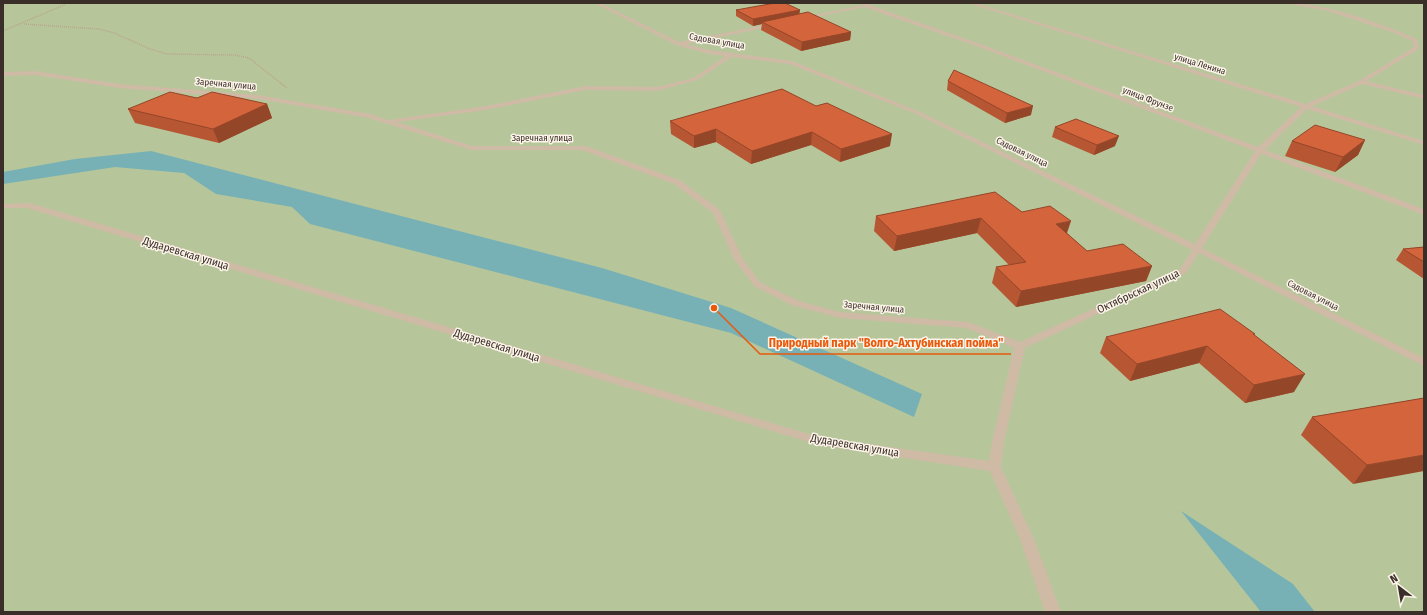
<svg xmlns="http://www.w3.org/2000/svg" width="1427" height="615" font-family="'Fira Sans Condensed',sans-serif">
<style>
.green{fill:#b6c69a}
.water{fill:#77b1b6}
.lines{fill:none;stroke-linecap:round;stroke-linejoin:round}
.path{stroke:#bba490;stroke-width:1.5;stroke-dasharray:1 1;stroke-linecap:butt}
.minor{fill:#cfbaa6;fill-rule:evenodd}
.wall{fill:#b65633}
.shaded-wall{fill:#944629}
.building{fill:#d4643b;stroke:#944629}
.labels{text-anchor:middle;stroke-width:3;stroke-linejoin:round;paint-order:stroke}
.far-street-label{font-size:9px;fill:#3a2e28;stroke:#fcf4e9}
.street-label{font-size:11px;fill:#3a2e28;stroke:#fcf4e9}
.leader{fill:none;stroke:#e8590c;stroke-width:1.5}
.callout-dot{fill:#e8590c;stroke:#fcf4e9;stroke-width:1.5}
.callout-label{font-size:12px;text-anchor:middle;font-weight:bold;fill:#e8590c;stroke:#fcf4e9;stroke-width:3;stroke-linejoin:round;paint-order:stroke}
</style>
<rect width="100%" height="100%" fill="#f5eadc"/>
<path class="green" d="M3,3h1421v609h-1421z"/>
<path class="water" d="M151,151l451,117 129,40 191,86 -8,23 -183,-84 -421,-109 -18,-17 -76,-13 -32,-21 -69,-6 -112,17v-12l72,-13z
M1181,511l112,73 22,28h-54z"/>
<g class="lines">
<path class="path" d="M24,24l75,5 15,4 36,16 17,5 68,1 14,3 38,30
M3,31l61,-26v-2"/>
<path class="minor" d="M594,3h6l79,39 97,-19 1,1 -3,2 -88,18 23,6 83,11 126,50 277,133 60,-93 -276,-104 -115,-40 -61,13 -3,-2 72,-15 -2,2 113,40 275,102 43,-40 -333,-104h7l331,101 53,-23 55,-34 -2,-6 -20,-9 -64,-21 -44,-8c43,0 93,19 133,36l2,10 -53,32 58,14v4l-62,-15 -50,22 112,35v4l-117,-36 -42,41 159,59v6l-163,-61 -59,94 222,110v8l-225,-113 -13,20 -161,75 -21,94 -3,25 33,72 27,73h-16l-25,-73 -30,-68 -171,-26 -792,-237h-24v-4l27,-1 789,234 170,24 3,-19 22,-94 -48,-20 -126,-10 -49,-13 -37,-19 -20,-27 -21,-46 -39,-29 -92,-34h-111l-102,-32 -111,-19 -139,-11 -84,-13 -32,1v-4l32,-1 84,13 139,11 112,19 18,6 98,-14 99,-20 72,1 36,-9 33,-22 -17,-2 -33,-9zM732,57l57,7 125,49 278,137 -12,19 -160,73 -52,-20 -128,-10 -41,-11 -39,-19 -17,-23 -23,-49 -40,-30 -94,-34h-114l-75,-24 89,-12 99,-20 72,1 40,-11z"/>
</g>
<path class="wall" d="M736,10h64l-1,4 52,18 -1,8 -49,11 -40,-21 1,-6 -9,2 -17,-10z
M948,81l83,34 -26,8 -58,-33z
M782,89l108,57 -50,16 -29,-17 -60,19 -35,-22 -22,6 -23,-14 -1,-13z
M197,98l70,6 5,14 -53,25 -84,-20 -7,-14z
M1055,127l60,19 -21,9 -42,-18z
M1365,140l-7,15 -23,17 -50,-16 7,-15z
M1022,212l45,21 20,18 65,15 -6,15 -130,26 -24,-24 4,-16 13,-2 -32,-32 -83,18 -20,-20 2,-15z
M1424,247v32l-28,-19 7,-11z
M1255,334l-1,1 40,57 -49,11 -46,-40 -69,18 -30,-28 6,-16z
M1424,398l-71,86 -52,-49 11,-18z"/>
<path class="shaded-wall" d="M800,10l-1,6 -37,6v2l-9,2v-7z
M851,32l-1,8 -49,11 1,-9z
M267,104l5,14 -53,25 -6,-14z
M1033,106l-2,9 -26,8 2,-10z
M716,129v13l-22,6v-12z
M812,132l-1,13 -60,19 1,-13z
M892,134l-2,12 -50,16 1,-13z
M1119,136l-4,10 -21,9 3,-10z
M1365,140l-7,15 -23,17 8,-15z
M981,218l-4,15 -83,18 3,-15z
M1071,221l-5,15 -10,-12z
M1152,266l-6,15 -130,26 5,-16z
M1207,346l-8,17 -69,18 7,-17z
M1305,374l-11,18 -49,11 9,-18z
M1424,455v16l-71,13 14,-19z"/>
<path class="building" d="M775,3h10l15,7 -47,9 -17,-9z
M808,12l43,20 -49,10 -40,-20z
M954,70l79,36 -26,7 -59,-32z
M782,89l34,17 11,-3 65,31 -51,15 -29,-17 -60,19 -36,-22 -22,7 -24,-15z
M170,92l27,6 15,-6 55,12 -54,25 -85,-20z
M1076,119l43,17 -22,9 -42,-18z
M1315,125l50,15 -22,17 -51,-16z
M995,192l27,20 28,-6 21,15 -15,3 31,27 36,-7 29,22 -131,25 -25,-24 30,-5 -45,-44 -84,18 -21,-20z
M1424,247v15l-21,-13z
M1220,309l35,25h-2l52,40 -51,11 -47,-39 -70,18 -31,-27z
M1424,398v57l-57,10 -55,-48z"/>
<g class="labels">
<g class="far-street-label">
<text transform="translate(717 41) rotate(10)" y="3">Садовая улица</text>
<text transform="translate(1200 64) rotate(17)" y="3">улица Ленина</text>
<text transform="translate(226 84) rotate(5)" y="3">Заречная улица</text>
<text transform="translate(1148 99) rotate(21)" y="3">улица Фрунзе</text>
<text x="542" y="141">Заречная улица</text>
<text transform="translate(1022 152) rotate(26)" y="3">Садовая улица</text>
<text transform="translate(1313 295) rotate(27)" y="3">Садовая улица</text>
<text transform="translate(874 307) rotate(5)" y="3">Заречная улица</text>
</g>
<g class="street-label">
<text transform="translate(186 253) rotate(17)" y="4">Дударевская улица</text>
<text transform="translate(1138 291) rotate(-25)" y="4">Октябрьская улица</text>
<text transform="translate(497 345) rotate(17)" y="4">Дударевская улица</text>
<text transform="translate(855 445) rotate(10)" y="4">Дударевская улица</text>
</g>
</g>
<path class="leader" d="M714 308L760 354H1011"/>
<circle class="callout-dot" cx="714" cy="308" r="4"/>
<g class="callout-label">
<text x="886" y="347">Природный парк "Волго-Ахтубинская пойма"</text>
</g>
<rect width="1427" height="615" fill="none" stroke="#3a2e28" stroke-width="8"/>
<g transform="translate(1399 587) rotate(329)" stroke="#fcf4e9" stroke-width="3" paint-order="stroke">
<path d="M0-3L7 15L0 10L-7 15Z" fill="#3a2e28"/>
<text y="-6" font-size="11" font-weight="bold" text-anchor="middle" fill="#3a2e28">N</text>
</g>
</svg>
